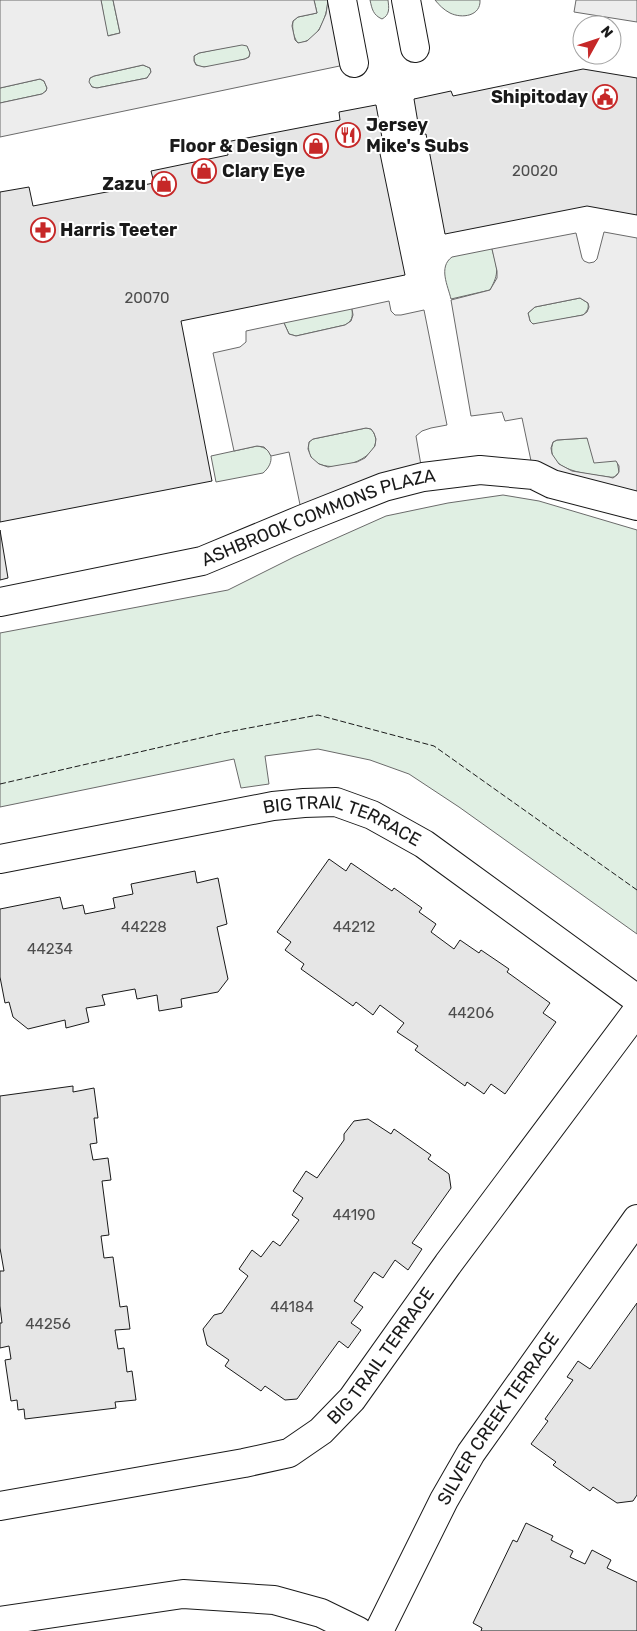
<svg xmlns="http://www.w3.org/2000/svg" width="637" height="1631" font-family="Rubik,sans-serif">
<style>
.green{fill:#e0efe3;stroke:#6a6a6a}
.parking{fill:#ededed;stroke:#6a6a6a;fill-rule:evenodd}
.building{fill:#e6e6e6;stroke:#1a1a1a}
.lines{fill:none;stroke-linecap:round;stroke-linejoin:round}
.street-casing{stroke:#1a1a1a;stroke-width:30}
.street{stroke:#fff;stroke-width:28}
.fence{stroke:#1a1a1a;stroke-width:1;stroke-dasharray:6 2.5;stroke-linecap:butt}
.labels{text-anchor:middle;stroke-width:4;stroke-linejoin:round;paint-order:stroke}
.number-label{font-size:15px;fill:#4d4d4d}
.poi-label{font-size:18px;font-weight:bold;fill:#1a1a1a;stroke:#fff;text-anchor:end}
.street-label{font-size:18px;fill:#1a1a1a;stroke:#fff}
</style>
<rect width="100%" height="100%" fill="#fff"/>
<path class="green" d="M101,0h12l7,33 -13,3z
M314,0h14c-1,17 -10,42 -30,43 -5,-6 -6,-15 -5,-22l5,-4 19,-4z
M370,0h18c1,8 2,15 -6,19 -9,-4 -10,-10 -12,-19z
M435,0h45c1,16 -18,19 -30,13 -6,-3 -11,-8 -15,-13z
M242,44l5,1 3,8 -1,4 -4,2c-10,2 -38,11 -46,7 -5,-2 -5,-6 -5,-10l5,-3z
M143,65l7,3 1,4 -4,6 -50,10 -5,-1 -4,-5 2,-4 4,-2z
M40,79l4,2 3,7 -1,3 -4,3 -42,9v-15z
M492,249c5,19 8,23 -2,41l-39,9c-3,-13 -13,-32 1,-42z
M580,298l8,5c1,6 -1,8 -5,12l-45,9h-5l-3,-3 -2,-8 7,-6z
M352,309c1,8 0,12 -7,16l-49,11 -7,-2 -5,-11z
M366,428l5,1c27,32 -70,59 -62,13l4,-3z
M587,438l30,23 2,11c-3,4 -5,6 -10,5 -19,-3 -66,-5 -56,-35l4,-2z
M257,446c17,2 18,17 6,27l-47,9 -5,-26z
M503,495l36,6 98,29v404l-178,-127 -50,-33 -39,-14 -52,-11 -53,7 4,28 -28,4 -7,-29 -234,48v-174l228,-43 66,-33 92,-41 62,-13z"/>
<path class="parking" d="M0,0h101l7,36 12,-3 -7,-33h201l3,13 -19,4 -5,4 -1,5 3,14 3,3 9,-2 12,-11 7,-16 2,-14h14l12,63 -354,74v-34l42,-9 4,-3 1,-3 -3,-7 -4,-2 -40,9zM242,45l5,1 3,7 -1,4 -4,2 -41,8 -8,-2 -2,-4v-5l5,-3zM143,65l7,3 1,4 -4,6 -50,10 -5,-1 -3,-5 1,-4 4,-2z
M576,0h61v22l-63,-10z
M604,232l33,6v268l-103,-31 -12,-57 -17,3 -3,-9 -31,4 -20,-116 39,-10 7,-12v-7l-5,-22 84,-16 6,25 2,3 5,2 5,-1 3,-3zM580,298l8,5 1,4 -2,5 -4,3 -45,8 -5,1 -3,-3 -2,-8 7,-6zM587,438l7,25 22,-2 3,5v6l-2,3 -4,3 -4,-1 -37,-6 -13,-7 -7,-10 -1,-6 2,-6 4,-2z
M389,301l2,10 4,4h6l23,-5 23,115 -16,3 -9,3 -6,5 7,41 -120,42 -14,-67 -18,4 -3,-5 -4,-4 -7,-1 -23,5 -21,-98 27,-6 6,-5v-11l38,-8 5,11 7,2 49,-11 6,-4 2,-6 -1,-6zM366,428l5,1 3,4 2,6 -1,7 -10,12 -8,4 -29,5 -9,-3 -8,-7 -3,-8 1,-7 4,-3z"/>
<path class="building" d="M583,69l54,9v137l-50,-9 -142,28 -19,-100 -6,1 -6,-36 37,-8 2,5z
M376,105l7,38 -5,1 27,131 -224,46 31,160 -212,41v-330l29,-5 4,19 121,-23 -3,-12 77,-16 -2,-13 114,-22 -1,-8z
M0,530l8,48 -8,2z
M329,859l17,12 5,-8 41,28 2,-3 28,20 -3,4 17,12 -5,8 23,17 6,-9 19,13 2,-3 28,19 -2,3 43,31 -7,10 13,9 -51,72 -14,-10 -7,10 -17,-12 -2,4 -50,-36 3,-4 -21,-14 7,-9 -24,-18 -7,10 -17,-13 -3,4 -52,-37 3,-5 -19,-14 6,-8 -14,-10z
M195,871l2,12 21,-5 9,46 -10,3 11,52 -10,13 -37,7 1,8 -23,4 -2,-16 -20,4 -2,-10 -33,6 3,10 -19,3 3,14 -23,6 -1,-8 -37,9 -15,-12 -4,-15 -4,1 -5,-26v-68l60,-12 3,12 20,-4 2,9 30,-6 -2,-10 20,-4 -2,-10z
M73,1086v6l21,-4 4,30h-4l3,25 -7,1 3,16 15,-2 3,22 -9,1 7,54 -8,1 3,22 9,-1 7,50 7,-1 3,23 -15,1 3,19 6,-1 3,24 5,-1 4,29 -21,2 1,6 -91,11 -1,-10 -6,1 -1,-10 -6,1 -6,-41 6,-1 -2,-13 -9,2v-25h2l-2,-17v-35h4l-4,-23v-152z
M368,1119l23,15 3,-5 37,26 -3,4 21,15 2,14 -39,55 10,6 -14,21 -13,-10 -12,18 -9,-6 -20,29 9,6 -12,16 10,7 -13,18 -9,-7 -42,58 -12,1 -20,-14 -4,5 -36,-25 4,-6 -22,-15 -4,-16 11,-14 8,-2 26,-37 -9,-7 13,-19 9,7 12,-16 7,5 19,-26 -7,-5 11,-17 -10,-7 13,-20 11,7 27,-38v-6l10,-13z
M637,1303v192l-4,6 -16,2 -24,-16 -3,4 -37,-26 3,-3 -25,-18 17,-23 -3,-2 28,-39 -6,-3 11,-16 12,8z
M526,1523l27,13 -2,4 22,11 -3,6 15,7 7,-14 19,10 -4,8 30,14v49h-156l1,-3 -9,-5 40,-83 4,2z"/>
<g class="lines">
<defs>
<g id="street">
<path d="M342,0l12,63"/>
<path d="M406,0l9,48"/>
<path id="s1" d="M0,602l202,-41 101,-42 81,-32 39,-10 57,-7 54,5 18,9 85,22"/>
<path id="s2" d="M0,859l273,-53 31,-3 32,-1 36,13 52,29 213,155"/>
<path id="s3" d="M0,1506l244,-43 45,-10 32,-22 31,-32 96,-135 189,-253"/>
<path d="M0,1621l183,-27 91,6 47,13 37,18"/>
<path id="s4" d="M379,1631l65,-131 27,-47 166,-234"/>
</g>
</defs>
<use href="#street" class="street-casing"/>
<use href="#street" class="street"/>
<path class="fence" d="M0,784l222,-51 96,-18 116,31 203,144"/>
</g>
<defs>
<symbol id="civic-ring" viewBox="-11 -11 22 22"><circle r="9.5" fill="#fff" stroke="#c62828" stroke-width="1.5"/><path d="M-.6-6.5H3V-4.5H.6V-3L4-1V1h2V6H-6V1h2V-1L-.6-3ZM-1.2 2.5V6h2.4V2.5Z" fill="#c62828"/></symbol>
<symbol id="restaurant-ring" viewBox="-11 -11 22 22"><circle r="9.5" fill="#fff" stroke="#c62828" stroke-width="1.5"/><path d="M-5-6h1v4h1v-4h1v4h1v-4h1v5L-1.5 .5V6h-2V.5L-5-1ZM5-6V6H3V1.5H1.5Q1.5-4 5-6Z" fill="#c62828"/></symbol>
<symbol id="shop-ring" viewBox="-11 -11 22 22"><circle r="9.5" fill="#fff" stroke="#c62828" stroke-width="1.5"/><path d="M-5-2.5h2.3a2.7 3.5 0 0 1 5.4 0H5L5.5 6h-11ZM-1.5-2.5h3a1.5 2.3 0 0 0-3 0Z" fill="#c62828"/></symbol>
<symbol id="pharmacy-ring" viewBox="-11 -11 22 22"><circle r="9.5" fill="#fff" stroke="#c62828" stroke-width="1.5"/><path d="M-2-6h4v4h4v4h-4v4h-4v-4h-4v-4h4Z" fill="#c62828"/></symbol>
</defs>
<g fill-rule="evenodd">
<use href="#civic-ring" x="591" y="83" width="28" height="28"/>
<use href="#restaurant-ring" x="334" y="121" width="28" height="28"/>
<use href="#shop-ring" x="302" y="132" width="28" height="28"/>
<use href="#shop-ring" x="190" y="157" width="28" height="28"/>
<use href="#shop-ring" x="150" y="170" width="28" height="28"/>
<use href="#pharmacy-ring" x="29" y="216" width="28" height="28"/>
</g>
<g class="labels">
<g class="number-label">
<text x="535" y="176">20020</text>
<text x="147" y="303">20070</text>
<text x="144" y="932">44228</text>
<text x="354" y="932">44212</text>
<text x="50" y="954">44234</text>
<text x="471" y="1018">44206</text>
<text x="354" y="1220">44190</text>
<text x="292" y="1312">44184</text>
<text x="48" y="1329">44256</text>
</g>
<g class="poi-label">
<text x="588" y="103">Shipitoday</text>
<text x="366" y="131" text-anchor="start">Jersey<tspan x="366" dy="21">Mike's Subs</tspan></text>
<text x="298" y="152">Floor &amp; Design</text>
<text x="222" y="177" text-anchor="start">Clary Eye</text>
<text x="146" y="190">Zazu</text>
<text x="60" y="236" text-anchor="start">Harris Teeter</text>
</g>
<g class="street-label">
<text dy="6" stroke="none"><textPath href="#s1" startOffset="331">ASHBROOK COMMONS PLAZA</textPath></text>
<text dy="6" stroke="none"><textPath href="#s2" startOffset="351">BIG TRAIL TERRACE</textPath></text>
<text dy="6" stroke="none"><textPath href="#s3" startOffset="429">BIG TRAIL TERRACE</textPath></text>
<text dy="6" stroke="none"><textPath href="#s4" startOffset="244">SILVER CREEK TERRACE</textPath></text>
</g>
</g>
<g transform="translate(597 40) rotate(50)"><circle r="24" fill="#ffffff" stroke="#a3a3a3"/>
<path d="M0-4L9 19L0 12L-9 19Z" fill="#c62828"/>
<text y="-8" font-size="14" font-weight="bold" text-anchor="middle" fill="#1a1a1a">N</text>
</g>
</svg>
